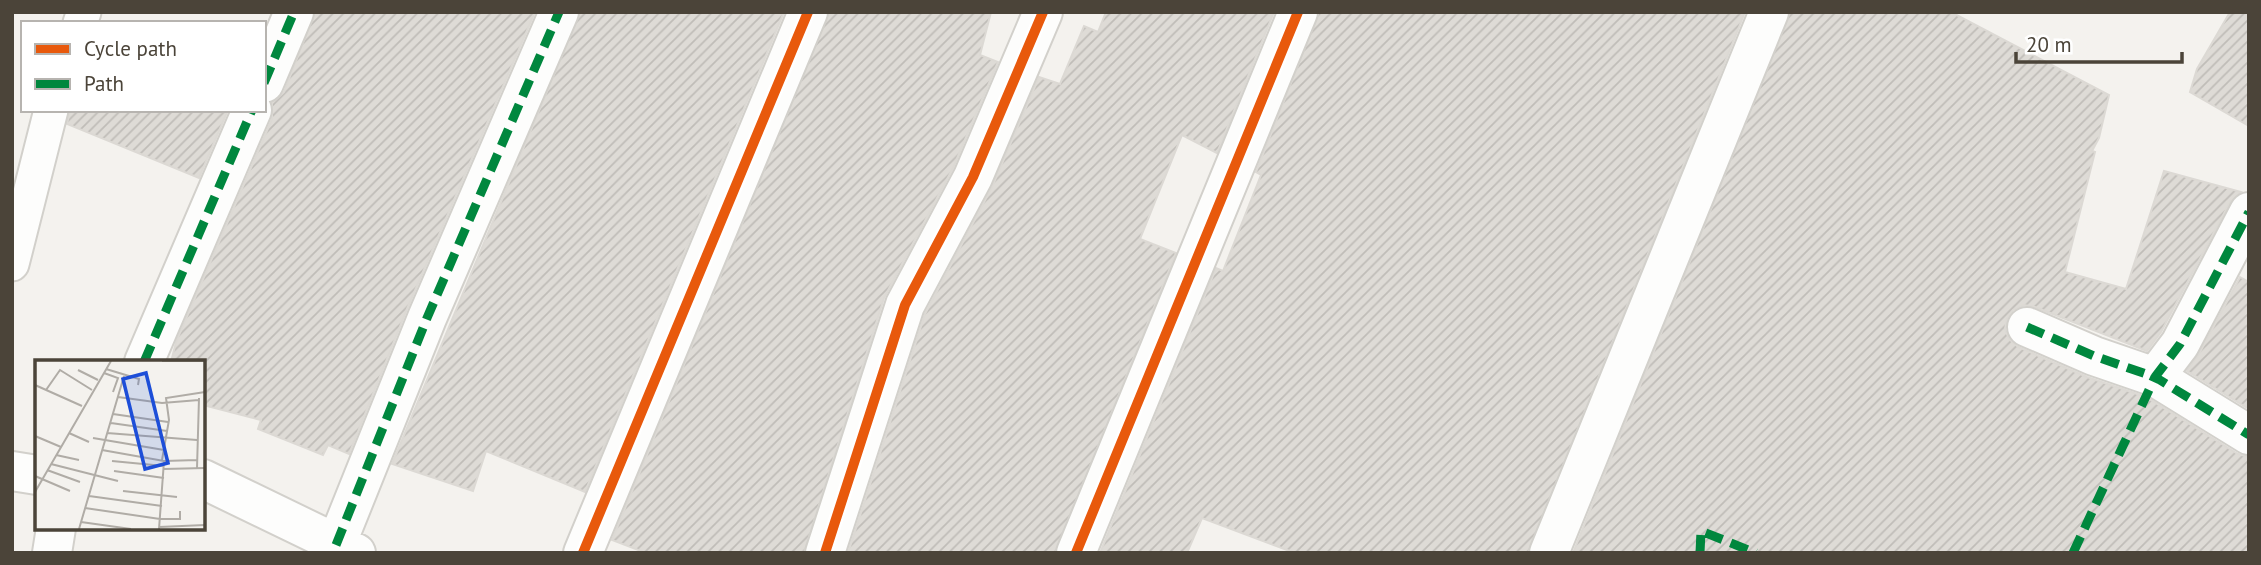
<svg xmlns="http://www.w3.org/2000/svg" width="2261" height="565" font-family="'PT Sans',sans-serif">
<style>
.building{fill:url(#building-hatch);stroke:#dcd9d4;stroke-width:2}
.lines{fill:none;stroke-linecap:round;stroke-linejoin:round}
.lane-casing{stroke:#d2d0cb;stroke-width:37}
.street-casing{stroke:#d2d0cb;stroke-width:42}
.lane{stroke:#fdfdfc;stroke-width:33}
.street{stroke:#fdfdfc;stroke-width:38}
.quiet{stroke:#00873e;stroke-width:9;stroke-dasharray:18 9;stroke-linecap:butt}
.cycleway-casing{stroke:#fff;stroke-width:15}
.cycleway{stroke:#e8590c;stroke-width:10}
.inset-road{fill:none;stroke:#b0aca6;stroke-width:2}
.view{fill:#1d4ed8;fill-opacity:0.15;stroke:#1d4ed8;stroke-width:3.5}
.inset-edge{fill:none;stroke:#4b4439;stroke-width:3.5}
</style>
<defs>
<pattern id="building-hatch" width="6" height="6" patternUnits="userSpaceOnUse" patternTransform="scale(1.75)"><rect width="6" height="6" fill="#dedbd6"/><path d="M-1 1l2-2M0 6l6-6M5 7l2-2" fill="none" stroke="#c0bdb8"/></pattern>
</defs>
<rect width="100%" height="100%" fill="#f4f2ee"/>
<path class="building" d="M315,12h220l-128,297 -58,145 -21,-9 -5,10 -65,-26 3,-9 -58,-15v-43h-32l5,-20 96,-223v-16l12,-11z
M580,12h204l-199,480 -99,-41 -13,40 -81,-27z
M829,12h162l-11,43 18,7 -45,106 -69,130 -80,255h-158l-34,-13z
M1106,12h168l-57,141 -35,-18 -42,104 36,14 -121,300h-207l77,-239 67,-127 47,-110 21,7 24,-58 14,6z
M1319,12h426l-217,541h-233l-93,-35 -15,35h-87l116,-285 7,3 38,-96 -5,-3z
M1790,12h161l158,83 -10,43 -7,13 3,1 -30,120 61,17 38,-118 77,21 -11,10 -69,130 -14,19 -112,-44 -11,-2 -11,5 -6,9 -2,10 4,10 9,8 69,30 59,20 92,57 11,3v96h-676z
M2230,12h19v114l-59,-34 7,-23z
M70,110h158l-29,68 -132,-54z
M2240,277l9,5v127l-62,-38 12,-17z"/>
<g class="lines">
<defs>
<path id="lane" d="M80,23l4,-11
M12,264l39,-154"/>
<path id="street" d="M264,83l30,-71
M2027,327l67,29 61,21 25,-33 69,-132
M144,362l108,-252
M2155,377l94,58
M12,471l25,4
M203,479l153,74
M336,545l91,-227 132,-306
M52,553l4,-25
M583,553l225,-541
M825,553l80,-248 68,-128 70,-165
M1076,553l222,-541
M1549,553l220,-541"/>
</defs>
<use href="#lane" class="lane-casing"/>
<use href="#street" class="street-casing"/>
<use href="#lane" class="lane"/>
<use href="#street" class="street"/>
<path class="quiet" d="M264,83l30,-71
M2027,327l67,29 61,21 25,-33 69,-132
M144,362l108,-252
M336,545l91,-227 132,-306
M1700,553l1,-22 55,22
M2073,553l82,-176 94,58"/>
<defs>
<path id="cycleway" d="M583,553l225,-541
M825,553l80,-248 68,-128 70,-165
M1076,553l222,-541"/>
</defs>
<use href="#cycleway" class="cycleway-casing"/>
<use href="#cycleway" class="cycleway"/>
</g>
<g transform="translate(35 360)">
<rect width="170" height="170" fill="#f4f2ee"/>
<path class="inset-road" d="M127,1h43M71,9l33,10 -1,6M43,10l20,10M69,13l14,5 -5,14M0,25l47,21M11,30l14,-20 32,20M83,37l44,6 37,-3M78,54l55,8M76,63l56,8M34,73l20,9M72,73l90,7M0,76l26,11M58,78l71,12M67,90l62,11 33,-1M21,95l23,5M127,100l7,-40 -3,-22 39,-6M77,101l52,5M16,104l67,17M162,108l2,-70M129,109l41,-1M12,110l33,12M79,111l50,7M0,116l35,15M88,131l54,6M0,132l76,-131M54,136l73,10M50,148l75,11h20v-8M46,162l50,7M124,167l46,-2M44,169l45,-153M124,169l5,-68"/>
<path class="view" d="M111,13l22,90 -23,6 -22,-90z"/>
<rect width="170" height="170" class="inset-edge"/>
</g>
<rect width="2261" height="565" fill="none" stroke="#4b4439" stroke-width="28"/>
<rect x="21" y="21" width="245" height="91" fill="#ffffff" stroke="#b7b4b0" stroke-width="2"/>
<rect x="35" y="44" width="35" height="10" fill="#e8590c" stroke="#b7b4b0" stroke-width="2"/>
<text x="84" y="56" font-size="21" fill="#4b4439">Cycle path</text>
<rect x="35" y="79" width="35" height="10" fill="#00873e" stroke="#b7b4b0" stroke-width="2"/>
<text x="84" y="91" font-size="21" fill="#4b4439">Path</text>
<path d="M2016 52v10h166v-10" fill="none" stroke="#4b4439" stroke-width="3.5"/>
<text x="2026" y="52" font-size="21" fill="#4b4439" stroke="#ffffff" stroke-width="5" paint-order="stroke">20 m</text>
</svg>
